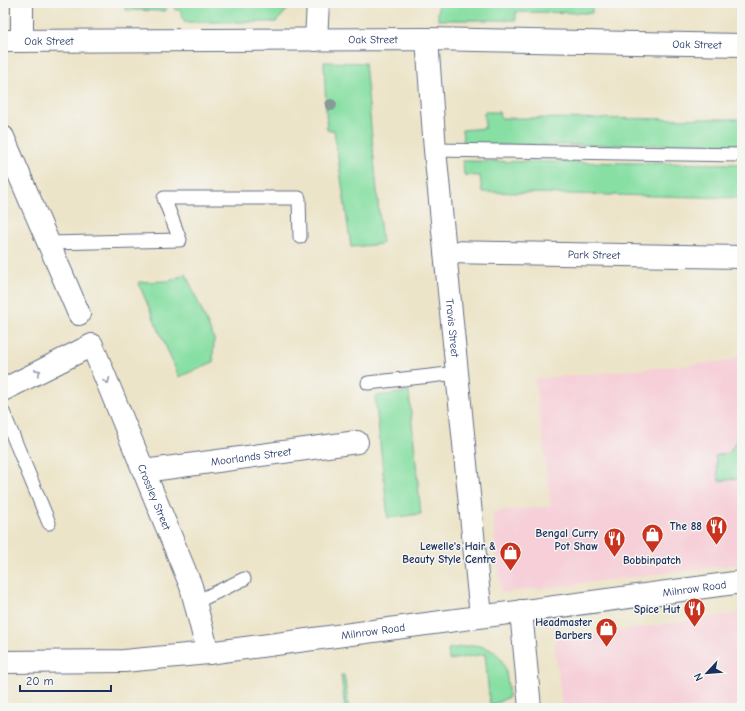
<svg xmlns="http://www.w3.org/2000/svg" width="745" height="711" font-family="'Comic Neue',sans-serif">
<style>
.built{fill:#f6cfd8}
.garden{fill:#87dfa3;stroke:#518780}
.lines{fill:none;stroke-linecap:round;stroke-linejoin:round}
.service-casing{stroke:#646e83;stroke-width:15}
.minor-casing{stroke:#646e83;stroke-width:24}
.tertiary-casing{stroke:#646e83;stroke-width:24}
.service{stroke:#fff;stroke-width:13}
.minor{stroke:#fff;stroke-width:22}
.tertiary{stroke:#fff;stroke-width:22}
.tree{fill:#889997}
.oneway{stroke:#8d97ae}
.labels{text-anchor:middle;stroke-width:3;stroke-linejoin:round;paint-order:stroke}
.street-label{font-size:11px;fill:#1b2f5e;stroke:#f6f6f2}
.poi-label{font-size:11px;font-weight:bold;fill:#1b2f5e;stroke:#f6f6f2;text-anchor:end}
</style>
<rect width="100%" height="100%" fill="#f6f6f2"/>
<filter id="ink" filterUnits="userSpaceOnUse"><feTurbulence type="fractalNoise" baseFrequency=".025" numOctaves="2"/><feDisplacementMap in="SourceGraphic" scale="8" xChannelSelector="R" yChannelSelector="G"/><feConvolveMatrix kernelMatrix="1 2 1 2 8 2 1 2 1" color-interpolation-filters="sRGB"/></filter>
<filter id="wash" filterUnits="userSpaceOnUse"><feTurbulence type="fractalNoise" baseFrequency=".012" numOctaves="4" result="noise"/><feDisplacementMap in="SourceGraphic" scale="16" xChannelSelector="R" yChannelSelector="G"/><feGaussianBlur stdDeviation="0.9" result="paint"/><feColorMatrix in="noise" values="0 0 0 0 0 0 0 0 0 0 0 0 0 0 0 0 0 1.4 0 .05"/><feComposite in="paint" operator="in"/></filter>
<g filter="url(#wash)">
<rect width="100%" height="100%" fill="#ece4c8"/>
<path class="built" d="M742,354v210l-241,29 -9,-81 59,-6 -16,-127 194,-18z
M742,613v95h-180l-8,-68z"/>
<path class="garden" d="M125,3h41v8l-41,-1z
M175,3h114v5l-13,14h-91l-5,-12h-5z
M438,3h154v10l-76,-1v8h-78z
M324,62l41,1 17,181 -31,3 -17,-117h-7z
M484,112h15l1,6 242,1v26h-278l-2,-15 23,-2z
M463,161l279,3 -2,34 -258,-6 -2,-16 -16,-1z
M186,274l28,65 -1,23 -34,15 -41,-95 31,-1z
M409,392l12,122 -33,4 -13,-122z
M742,432v46l-23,3 -4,-25 14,-3z
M474,645c33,4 32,25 35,52l-19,9 -5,-52 -36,6 -1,-11z
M341,675h3l5,33h-4z"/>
</g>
<g filter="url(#ink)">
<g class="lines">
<defs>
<path id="service" d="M435,150l307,5
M49,243l131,-3 -16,-42h135l1,39
M368,383l89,-10
M3,412l46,111
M196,602l48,-23"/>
<g id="minor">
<path id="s1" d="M427,39l8,111 46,466"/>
<path d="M316,40l2,-37"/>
<path id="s2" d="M3,41l424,-2 315,6"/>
<path d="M22,41v-38"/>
<path d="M3,137l76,177"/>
<path id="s3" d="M445,252l297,5"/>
<path id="s4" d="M3,390l89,-45 99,241 17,67"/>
<path id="s5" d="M144,471l213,-29"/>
<path d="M521,611l9,97"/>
</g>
<g id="tertiary">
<path id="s6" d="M3,662l121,-1 84,-8 534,-71"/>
</g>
</defs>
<use href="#service" class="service-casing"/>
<use href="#minor" class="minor-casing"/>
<use href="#tertiary" class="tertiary-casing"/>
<use href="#service" class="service"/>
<use href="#minor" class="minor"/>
<use href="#tertiary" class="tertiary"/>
</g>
<circle class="tree" cx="331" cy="105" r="6"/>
<defs><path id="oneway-chevron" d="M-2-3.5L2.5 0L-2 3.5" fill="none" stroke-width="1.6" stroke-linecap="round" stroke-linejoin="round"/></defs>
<g class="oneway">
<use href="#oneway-chevron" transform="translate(38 372) rotate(-27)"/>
<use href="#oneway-chevron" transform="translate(107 381) rotate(67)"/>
</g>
</g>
<defs>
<symbol id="restaurant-pin" viewBox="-11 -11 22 30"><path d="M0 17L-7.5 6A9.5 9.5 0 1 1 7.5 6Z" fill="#c8321e" stroke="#f6f6f2"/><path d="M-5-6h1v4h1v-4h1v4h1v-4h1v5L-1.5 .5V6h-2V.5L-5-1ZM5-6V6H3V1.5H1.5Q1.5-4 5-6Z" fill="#fff"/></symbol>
<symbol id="shop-pin" viewBox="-11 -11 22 30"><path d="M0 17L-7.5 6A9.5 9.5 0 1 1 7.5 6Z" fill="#c8321e" stroke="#f6f6f2"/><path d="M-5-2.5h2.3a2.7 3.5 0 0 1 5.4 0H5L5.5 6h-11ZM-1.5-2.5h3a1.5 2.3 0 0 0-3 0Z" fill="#fff"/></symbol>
</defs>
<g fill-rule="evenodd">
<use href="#restaurant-pin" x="704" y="514" width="25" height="34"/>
<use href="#shop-pin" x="640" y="522" width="25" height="34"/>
<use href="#restaurant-pin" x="602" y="526" width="25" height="34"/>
<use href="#shop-pin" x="498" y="540" width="25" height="34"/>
<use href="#restaurant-pin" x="682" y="596" width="25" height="34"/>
<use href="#shop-pin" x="594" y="616" width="25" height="34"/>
</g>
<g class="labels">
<g class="street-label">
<text dy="4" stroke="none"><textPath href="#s2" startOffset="370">Oak Street</textPath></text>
<text dy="4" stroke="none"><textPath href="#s2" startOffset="46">Oak Street</textPath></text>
<text dy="4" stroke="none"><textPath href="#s2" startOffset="694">Oak Street</textPath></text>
<text dy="4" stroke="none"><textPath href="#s3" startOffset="149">Park Street</textPath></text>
<text dy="4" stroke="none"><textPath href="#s1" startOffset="290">Travis Street</textPath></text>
<text dy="4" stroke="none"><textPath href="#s5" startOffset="108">Moorlands Street</textPath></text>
<text dy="4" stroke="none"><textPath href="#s4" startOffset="264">Crossley Street</textPath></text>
<text dy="4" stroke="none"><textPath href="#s6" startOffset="696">Milnrow Road</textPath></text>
<text dy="4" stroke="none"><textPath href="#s6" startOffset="372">Milnrow Road</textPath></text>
</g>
<g class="poi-label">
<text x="702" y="530">The 88</text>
<text x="598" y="537">Bengal Curry<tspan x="598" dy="13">Pot Shaw</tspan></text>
<text x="496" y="550">Lewelle's Hair &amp;<tspan x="496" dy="13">Beauty Style Centre</tspan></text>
<text x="652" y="564" text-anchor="middle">Bobbinpatch</text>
<text x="680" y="613">Spice Hut</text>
<text x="592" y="626">Headmaster<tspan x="592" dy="13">Barbers</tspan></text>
</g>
</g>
<rect width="745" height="711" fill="none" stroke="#f6f6f2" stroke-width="16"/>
<g transform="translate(707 673) rotate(244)" stroke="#f6f6f2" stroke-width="3" paint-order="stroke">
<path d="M0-3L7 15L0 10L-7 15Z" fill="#1b2f5e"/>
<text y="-6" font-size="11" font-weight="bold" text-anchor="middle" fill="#1b2f5e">N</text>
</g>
<path d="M20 685v6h91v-6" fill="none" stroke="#1b2f5e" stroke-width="2"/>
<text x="26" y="685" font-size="12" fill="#1b2f5e" stroke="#f6f6f2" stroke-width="3" paint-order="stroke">20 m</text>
</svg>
